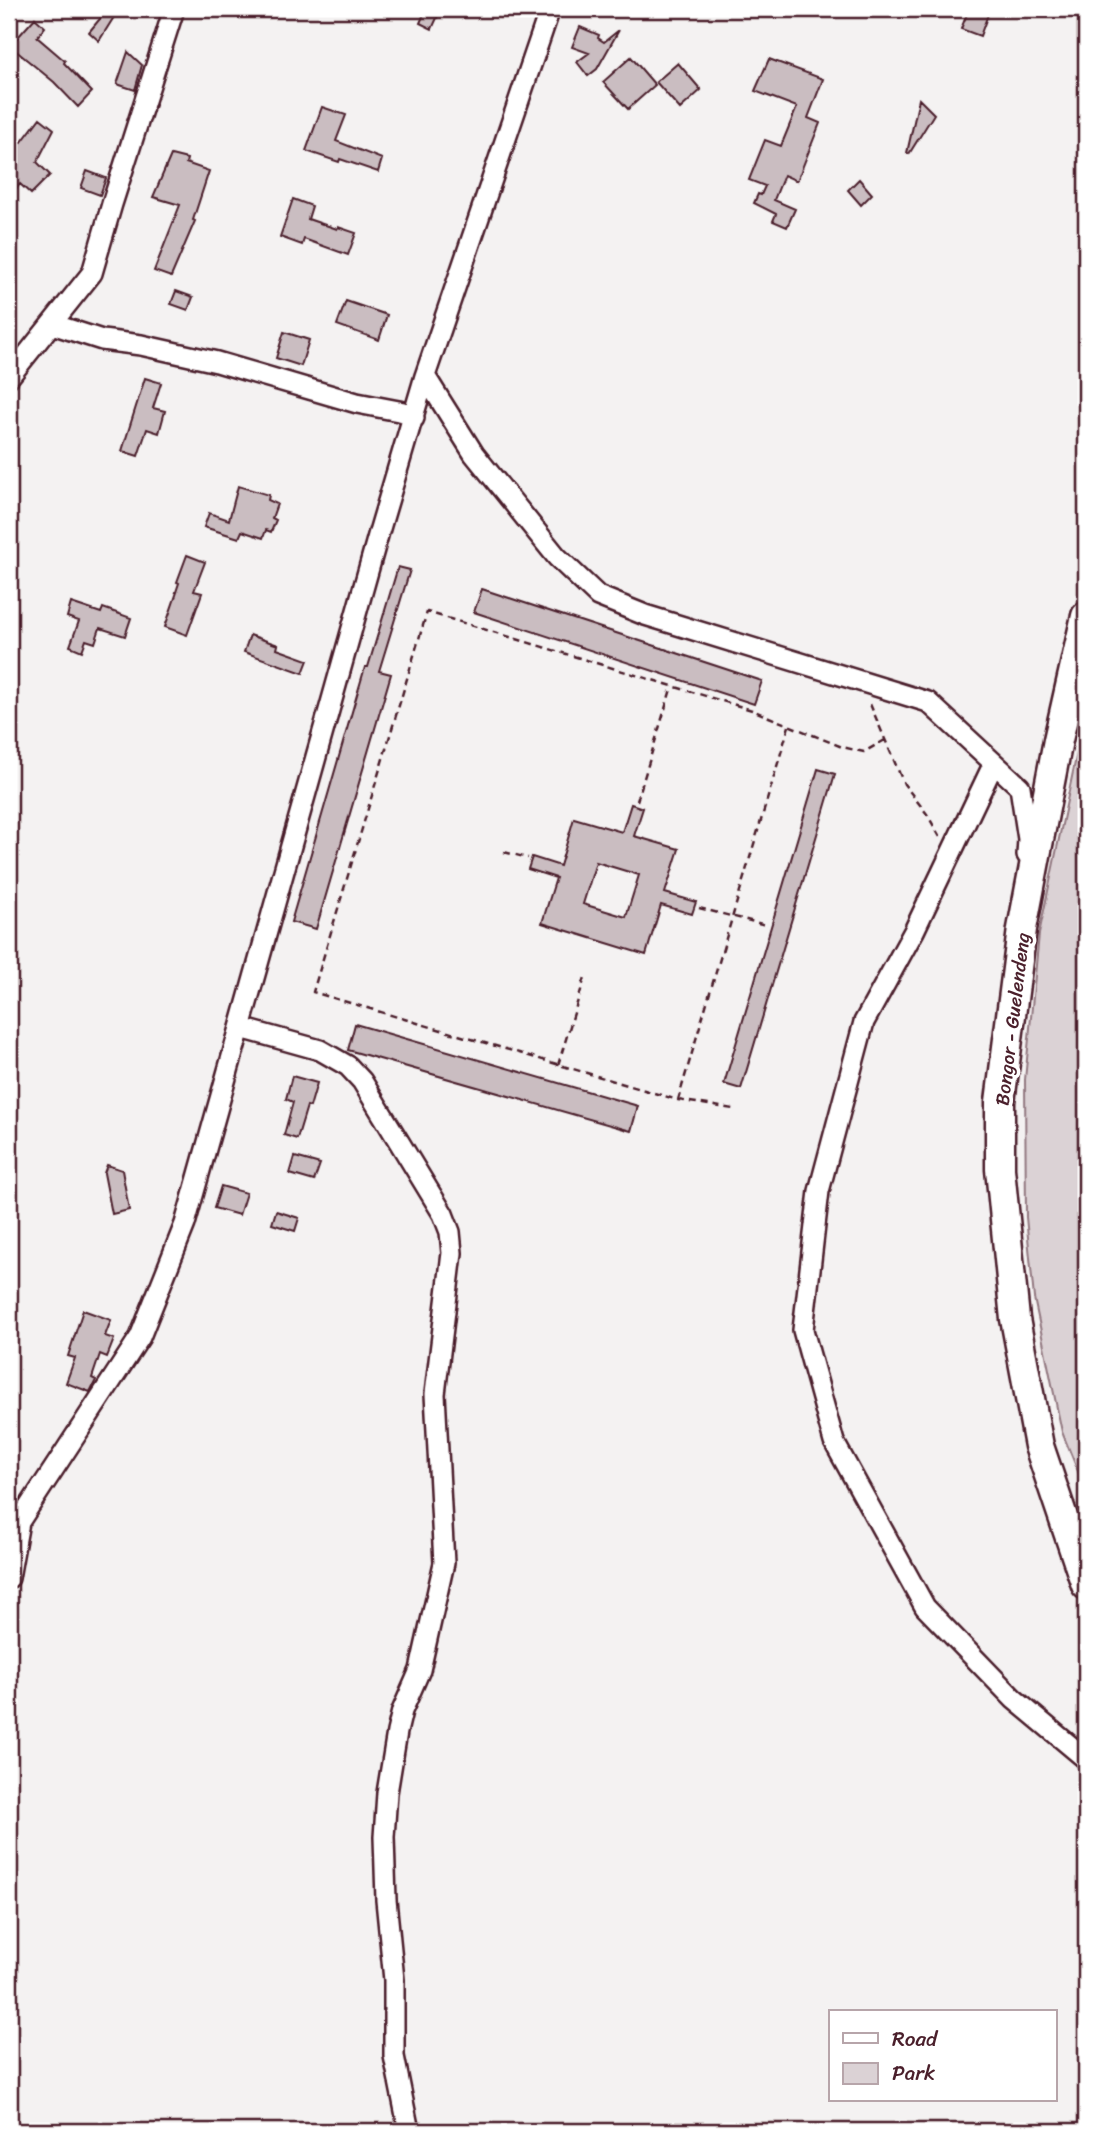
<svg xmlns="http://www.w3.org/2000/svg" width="1095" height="2140" font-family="Sriracha,sans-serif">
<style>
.green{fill:#dbd2d5;stroke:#927880;stroke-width:2}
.building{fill:#cabdc1;stroke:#4a1f2b;stroke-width:2;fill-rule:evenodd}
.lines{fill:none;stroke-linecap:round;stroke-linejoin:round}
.minor-casing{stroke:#4a1f2b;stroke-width:24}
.highway-casing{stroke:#4a1f2b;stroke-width:33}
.path{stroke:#4a1f2b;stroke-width:2.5;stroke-dasharray:7 5;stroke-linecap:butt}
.minor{stroke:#fff;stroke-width:19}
.highway{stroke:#fff;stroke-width:28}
.labels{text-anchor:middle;stroke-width:7;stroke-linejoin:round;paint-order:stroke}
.street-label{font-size:19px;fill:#4a1f2b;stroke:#fff}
</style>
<rect width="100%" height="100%" fill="#f4f2f2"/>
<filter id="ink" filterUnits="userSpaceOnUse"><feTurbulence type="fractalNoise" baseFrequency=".0143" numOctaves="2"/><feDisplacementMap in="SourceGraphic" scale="14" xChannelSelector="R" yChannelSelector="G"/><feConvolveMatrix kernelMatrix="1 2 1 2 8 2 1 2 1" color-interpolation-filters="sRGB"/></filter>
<g filter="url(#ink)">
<path class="green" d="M1086,710v781l-24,-59 -28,-134 -8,-81 -1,-137 14,-146z"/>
<path class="building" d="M108,9h11l-20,32 -10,-9z
M426,9h15l-9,20 -12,-6z
M969,9h21l-10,27 -19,-7z
M35,18l10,9 -8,10 28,24 -1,2 28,29 -14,15 -24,-25 -44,-36z
M580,27l19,8 -1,3 6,4 15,-12 -22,39 -9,7 -11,-14 12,-9 -17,-6z
M128,52l14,13 -7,25 -18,-6z
M631,57l24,28 -27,24 -25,-27z
M769,59l54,20 -15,39 12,5 -23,58 -13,-6 -10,25 21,9 -8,18 -14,-6 3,-7 -22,-11 4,-9 3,1 4,-9 -16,-6 16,-40 16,6 16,-39 -42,-16z
M678,63l23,27 -21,19 -24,-27z
M919,99l15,15 -25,40 -2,-1z
M322,107l24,8 -10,26 46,18 -4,13 -38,-13 -1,3 -33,-11z
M40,118l14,11 -17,33 13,13 -19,19 -11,-10 -11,13v-40l8,-16 4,2z
M171,155l16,4 -1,4 23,8 -16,49 2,1 -24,56 -17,-6 26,-66 -27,-8z
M87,171l19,7 -6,17 -19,-7z
M859,179l13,15 -11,11 -13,-15z
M293,199l19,7 -4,13 29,10 1,-2 18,6 -8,22 -44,-16 -2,6 -22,-8z
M176,291l17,6 -5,13 -17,-6z
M346,301l41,14 -8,25 -42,-15z
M284,332l25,8 -8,26 -25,-8z
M145,378l16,5 -8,25 12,3 -6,22 -12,-4 -9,27 -16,-5z
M238,486l31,9 -1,5 9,4 -5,14 4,2 -5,12 -5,-2 -3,8 -21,-7 -3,7 -35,-11 5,-14 20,7z
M187,555l18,7 -11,29 8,2 -15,42 -22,-8 12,-35h-1l3,-9 -2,-1z
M398,567l12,3 -31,101 12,3 -75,255 -25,-7 74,-255h3z
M482,589l280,92 -8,23 -280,-92z
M71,603l30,10 2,-5 28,10 -6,18 -25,-8 -5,15 -9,-3 -4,11 -12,-5 9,-25 -12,-4z
M250,635l28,10 -1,4 31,11 -5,13 -59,-21z
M818,769l17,5 -94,315 -17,-5z
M631,804l12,4 -9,28 45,13 -14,44 31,9 -4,12 -31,-9 -15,50 -104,-32 14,-45 -28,-9 4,-12 28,9 14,-48 48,14zM596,862l43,13 -13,42 -43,-13z
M355,1024l283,82 -7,25 -283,-81z
M292,1076l25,7 -7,24 -3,-1 -10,33 -13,-4 9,-33 -7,-3z
M295,1157l25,7 -6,17 -24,-7z
M107,1165l15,5 7,40 -17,4 -8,-41z
M221,1186l25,7 -7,22 -25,-7z
M276,1211l23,7 -4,13 -23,-7z
M83,1310l28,10 -6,16 9,3 -7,18 -7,-3 -8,24 4,2 -6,12 -24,-9 9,-25 -7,-2z"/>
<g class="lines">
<defs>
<path id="minor" d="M52,324l50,16 39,5 76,17 140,41 47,9 10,6
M425,376l49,78 83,103 41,39 47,19 283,87 92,85 8,52 -1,16
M9,377l83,-104 20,-69 62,-195
M994,763l-80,168 -50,91 -45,169 -16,139 31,112 91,165 89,92 72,60
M241,1028l79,22 28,16 14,15 81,133 7,18 2,21 -17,141 9,169 -24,107 -18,41 -5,21 -10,61 -3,44 2,63 8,80v76l15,75
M9,1578l10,-56 121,-185 45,-113 194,-692 46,-156 125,-367"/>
<path id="highway" d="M1086,616l-28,124 -36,189 -22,173v67l15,150 24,127 47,139"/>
</defs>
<use href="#minor" class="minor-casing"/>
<use href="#highway" class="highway-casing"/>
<path class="path" d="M870,704l34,80 23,30 13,23
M789,726l-111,374 -365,-108 114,-380 325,98 90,37 22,5 21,-12
M637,801l35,-115
M504,852l24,6
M699,908l67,17
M558,1065l28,-91
M678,1100l55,9"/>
<use href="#minor" class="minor"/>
<use href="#highway" class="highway"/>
</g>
</g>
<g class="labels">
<g class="street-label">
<text transform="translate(1012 1019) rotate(-83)" y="7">Bongor - Guelendeng</text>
</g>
</g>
<rect width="1095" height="2140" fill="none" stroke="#fff" stroke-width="35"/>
<rect x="18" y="18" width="1060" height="2105" fill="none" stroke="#4a1f2b" stroke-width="2.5" filter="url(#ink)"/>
<rect x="829" y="2010" width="228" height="91" fill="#ffffff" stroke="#b7a5aa" stroke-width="2"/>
<rect x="843" y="2033" width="35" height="10" fill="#ffffff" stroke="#b7a5aa" stroke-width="2"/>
<text x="892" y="2046" font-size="21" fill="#4a1f2b">Road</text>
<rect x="843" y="2063" width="35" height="21" fill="#dbd2d5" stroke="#b7a5aa" stroke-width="2"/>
<text x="892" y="2080" font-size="21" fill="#4a1f2b">Park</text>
</svg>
